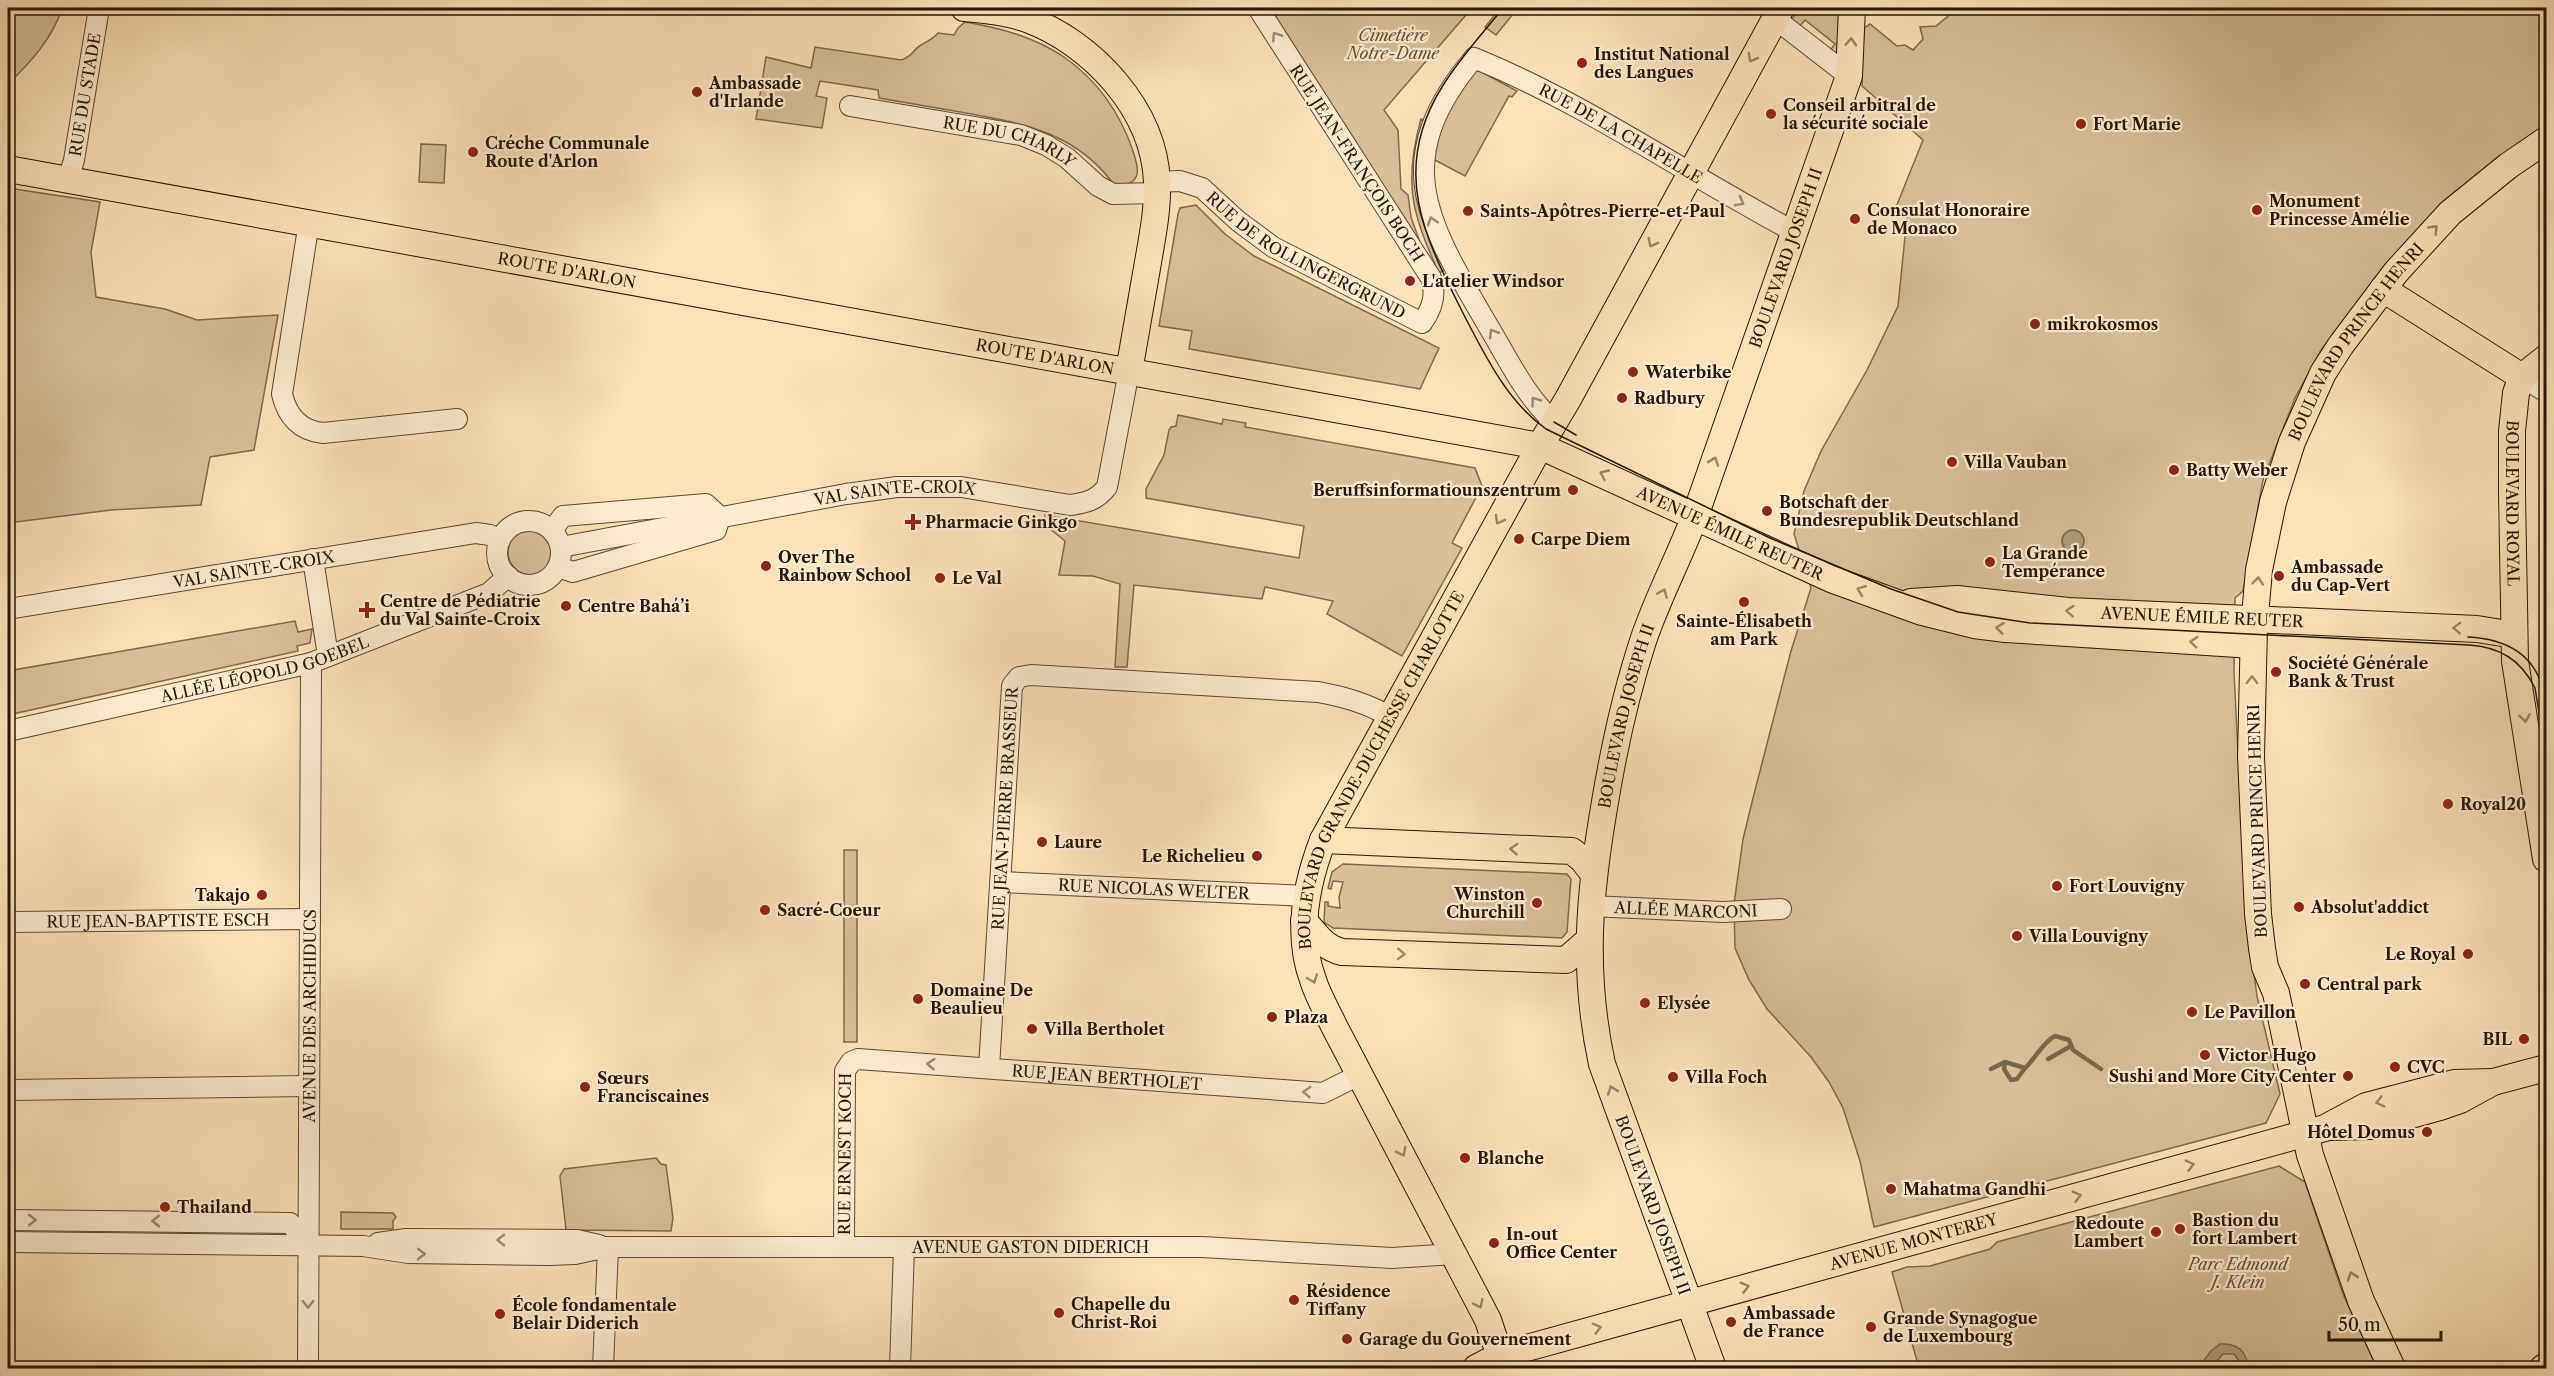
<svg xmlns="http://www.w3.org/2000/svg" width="2554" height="1376" font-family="'Libre Caslon Text',serif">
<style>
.green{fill:#d8bf99;stroke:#7f6a4e;stroke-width:1.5}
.water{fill:#b49d7b;stroke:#7b674b;stroke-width:1.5}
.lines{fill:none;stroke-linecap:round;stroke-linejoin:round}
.stream{stroke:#7b674b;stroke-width:4.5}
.minor-casing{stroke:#5c4931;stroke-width:22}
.major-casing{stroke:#261604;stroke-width:28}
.minor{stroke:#feecd1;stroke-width:20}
.major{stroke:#fde2b8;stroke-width:26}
.tram{stroke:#261604;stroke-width:1.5}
.oneway{stroke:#9d8c75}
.oneway2{stroke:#9c8667}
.poi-dot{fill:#8f2418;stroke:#feecd1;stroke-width:2}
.labels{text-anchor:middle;stroke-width:4.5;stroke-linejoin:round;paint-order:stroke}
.park-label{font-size:16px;font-style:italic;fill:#645138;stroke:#feecd1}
.poi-label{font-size:16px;font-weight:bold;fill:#261604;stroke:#feecd1;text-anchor:start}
.street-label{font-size:16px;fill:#261604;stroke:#feecd1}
</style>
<rect width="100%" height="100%" fill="#fde2b8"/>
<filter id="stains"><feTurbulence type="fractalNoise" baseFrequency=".00333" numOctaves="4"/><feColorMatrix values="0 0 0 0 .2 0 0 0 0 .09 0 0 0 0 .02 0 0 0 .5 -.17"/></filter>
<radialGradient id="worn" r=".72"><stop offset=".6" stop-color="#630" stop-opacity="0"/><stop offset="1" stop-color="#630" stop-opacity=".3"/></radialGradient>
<path class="green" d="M8,8h54c-9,30 -32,55 -54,76z
M1265,8h207l-88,102 14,20 3,59 7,6 3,22 11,31z
M1500,8h18l-22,27 -11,-8z
M1799,8h42l-1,49h-15l10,-13 -30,-24 -11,13 -7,-6z
M1958,8h588v117l-51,36 -45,37 -52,53 -77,99 -26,48 -32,82 -20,111 -8,7 -1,74 12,242 11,82 23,98 -14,29 -392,104 -14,-66 -17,-53 -14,-26 -18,-25 -44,-48 -18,-29 -14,-32 -1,-44 9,-65 10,-41 38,-147 20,-63 -17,-54 10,-43 17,-40 46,-81 31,-64 9,-89 -13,-5 29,-72 -61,-54 1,-57 7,-5 27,22 8,-1 8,5 10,-11 -3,-12 16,-1z
M965,22c36,6 69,15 99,35 33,23 56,56 69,94 3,10 8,23 0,30 -5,4 -12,4 -18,5 -38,-53 -89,-62 -149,-73 -29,-5 -58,-10 -87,-15l-1,-8 -58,-9 -4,15 11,2 -5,30 -66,-9 10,-62 45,11 4,-21 86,13c14,-5 11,-10 20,-15 7,-4 12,-6 17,-12l16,2 4,-7z
M1474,68l43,23 -5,6 -3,-1 -44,80 -34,-18 5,-27z
M1421,119l8,3 -6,20 27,125 -11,6c-27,-59 -36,-90 -18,-154z
M421,144l25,1 -2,38 -25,-1z
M8,188l92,14 -9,50 5,45 69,12 32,11 81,-5 -24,135 -44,7 -9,48 -90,5 -103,13z
M1196,205l29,29 29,22 185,92 -19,41 -231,-40 3,-18 -33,-5 19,-112 2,-6z
M1178,415l44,9 1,-5 23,4 -1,4 230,41 7,18 -30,57 10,5 -60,108 -75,-42 6,-13 -68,-14 -3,12 -128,-14 -7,82h-12l5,-83 -27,-8 -34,-1 6,-34 -21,-17 1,-9 254,43 5,-32 -158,-28v-9l18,-34 5,-25 2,-3 5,-1z
M508 552a23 23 0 1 1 46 0a23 23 0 1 1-46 0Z
M295,621l3,11 14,-3 -2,14 -13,3 1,5 -290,64v-44z
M844,850h13v192h-13z
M1343,864l224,10 4,5 -4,53 -5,6 -229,-10 -9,-6 1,-20h3v4l12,2 -1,-11 4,-15 -10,-1 -2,8 -3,-1 4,-16z
M656,1158l5,6 5,1 7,53 -2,13 -105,-1 -6,-54 4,-7z
M2279,1166l26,16 38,112 34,74h-458l-27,-96 15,-5 23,-1 60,-17 7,-7z
M341,1212l52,1 3,4 -3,4v8h-52z"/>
<path class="water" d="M2062 541a11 11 0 1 1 22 0a11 11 0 1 1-22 0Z
M2220,1344c18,-1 26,7 29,24h-9l-1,-7 -5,-7h-11l-12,14h-13l13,-17z"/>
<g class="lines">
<path class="stream" d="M2048,1059l23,-13
M2005,1062l-1,7 7,11 6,-1 8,-11
M1991,1069l14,-7 20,6c11,-10 18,-26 30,-32l14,4 4,10 28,19"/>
<defs>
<g id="minor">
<path d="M1774,18l75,58"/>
<path id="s1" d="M850,106l171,29 25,10 21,13 31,28 15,8 44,-1"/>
<path id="s2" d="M68,180l6,-20 25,-152"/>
<path id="s3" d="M1157,182l23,-1 22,7 36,33 35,26 149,76c10,-14 15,-28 9,-45l-173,-270"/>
<path d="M309,222l-27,172c5,22 18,37 41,39l134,-14"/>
<path d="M2522,377l24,15"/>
<path id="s4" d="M1554,422c-29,-26 -47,-65 -67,-98 -59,-101 -100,-163 -13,-266 113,46 213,117 321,174"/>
<circle cx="529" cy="553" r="32"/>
<path d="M552,530l11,-14 143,-12 14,13 -4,13 -143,42 -15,-5"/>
<path id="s5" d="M561,547l285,-53 51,-7h64l109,18c16,-2 27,-5 37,-18l22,-116"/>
<path d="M313,559l15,97"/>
<path id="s6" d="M8,609l468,-76 14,2 10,5"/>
<path id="s7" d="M8,731l303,-68 178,-70 19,-17"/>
<path id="s8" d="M1001,882l305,14"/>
<path id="s9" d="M1590,906l133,6 58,-3"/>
<path id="s10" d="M8,922l302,-3"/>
<path id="s11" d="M989,1068l23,-382 7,-9 12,-2 287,17c27,5 48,11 73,25"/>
<path d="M8,1090l301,-4"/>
<path d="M8,1220l282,3 19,22"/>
<path id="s12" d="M8,1242l355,4 45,7 141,2 26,-1 33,-7h594l190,11 62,-4"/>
<path d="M378,1243l28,-4 171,1 22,5"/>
<path id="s13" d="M844,1247l1,-176 6,-9 7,-3 465,34 38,-19"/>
<path id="s14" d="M308,1368l3,-705"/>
<path d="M603,1368l5,-121"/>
<path d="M900,1368l4,-121"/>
</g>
<g id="major">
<path d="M964,8c21,2 43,4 63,11 65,24 127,90 130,163 1,28 -5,57 -10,86 -6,34 -12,69 -18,103"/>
<path id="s15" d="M8,169l1532,277 291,133 91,33 52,13 32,4 247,16"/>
<path d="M2383,289l139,88"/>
<path id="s16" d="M2546,358l-24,19 -6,16 -4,38v62l3,168 31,198"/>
<path id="s17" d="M1911,602l46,-3 111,12 409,18 37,6"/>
<path d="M1323,840l249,11 11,9 10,13"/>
<path d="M1304,921c12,13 20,27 38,31l224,8 23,-20"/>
<path d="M2331,1127l40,-1 69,-19 20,-7 33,-18 53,-14"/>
<path id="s18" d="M1476,1368l25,-13 824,-227 41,-22 69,-18 19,-5 39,-1"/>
<path id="s19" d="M1504,1368l-16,-48 -154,-294c-7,-15 -16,-30 -21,-46 -17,-46 -7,-96 10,-140l217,-394 28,-47 213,-391"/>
<path id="s20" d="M1713,1368l-111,-304c-20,-93 -13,-170 3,-262 9,-54 21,-109 38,-161 16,-48 41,-92 57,-139 49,-142 100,-284 149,-426l3,-68"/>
<path id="s21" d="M2392,1368l-31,-67 -51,-146 -34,-162 -11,-26 -3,-19 -4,-34 -7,-158 3,-129 5,-57 14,-68 19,-60 31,-69 18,-28 55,-73 54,-59 58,-47 38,-26"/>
<path d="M2543,1368l3,-2"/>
</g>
</defs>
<use href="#minor" class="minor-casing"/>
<use href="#major" class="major-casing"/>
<use href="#minor" class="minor"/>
<use href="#major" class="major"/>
<path class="tram" d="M1503,8c-20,25 -44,51 -61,79 -53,85 -16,153 24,232 21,40 42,83 80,110l224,109 121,51 67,23 72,11 439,22c31,2 52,15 66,43l11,67
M1554,422l22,13
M2468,637c38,2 68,17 76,57"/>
</g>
<defs><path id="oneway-chevron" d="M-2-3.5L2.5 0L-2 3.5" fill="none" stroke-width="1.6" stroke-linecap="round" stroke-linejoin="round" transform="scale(1.5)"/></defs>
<g class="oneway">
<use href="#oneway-chevron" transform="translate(1276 36) rotate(-123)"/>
<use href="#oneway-chevron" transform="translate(1740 202) rotate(28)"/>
<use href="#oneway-chevron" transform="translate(1432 221) rotate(-108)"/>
<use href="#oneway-chevron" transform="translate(1493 333) rotate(-121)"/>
<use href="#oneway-chevron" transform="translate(1535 401) rotate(-126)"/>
<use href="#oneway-chevron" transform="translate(931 1064) rotate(-176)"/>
<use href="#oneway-chevron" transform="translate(1307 1092) rotate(-176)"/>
<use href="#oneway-chevron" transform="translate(32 1220)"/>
<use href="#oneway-chevron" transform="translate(156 1221) rotate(-180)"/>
<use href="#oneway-chevron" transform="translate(501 1240) rotate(-180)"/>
<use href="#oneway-chevron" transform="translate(421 1254)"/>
<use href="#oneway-chevron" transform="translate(308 1304) rotate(90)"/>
</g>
<g class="oneway2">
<use href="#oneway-chevron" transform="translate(1851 42) rotate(-87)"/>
<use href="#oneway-chevron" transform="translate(1752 58) rotate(118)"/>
<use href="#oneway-chevron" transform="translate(2434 229) rotate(-46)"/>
<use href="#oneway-chevron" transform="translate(1652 243) rotate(118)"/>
<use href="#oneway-chevron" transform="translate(1714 461) rotate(-71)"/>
<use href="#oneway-chevron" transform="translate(1604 474) rotate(-155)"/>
<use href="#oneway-chevron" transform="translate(1499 520) rotate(119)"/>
<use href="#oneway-chevron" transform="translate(2258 581) rotate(-84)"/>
<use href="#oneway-chevron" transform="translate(1861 590) rotate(-159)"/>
<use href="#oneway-chevron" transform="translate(1663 593) rotate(-67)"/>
<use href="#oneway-chevron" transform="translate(2070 611) rotate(-177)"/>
<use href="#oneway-chevron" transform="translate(2000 628) rotate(-173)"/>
<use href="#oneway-chevron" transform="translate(2457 628) rotate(-178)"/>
<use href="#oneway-chevron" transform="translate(2194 642) rotate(-174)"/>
<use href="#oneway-chevron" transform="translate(2252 680) rotate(-89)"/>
<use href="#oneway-chevron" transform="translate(2525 718) rotate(81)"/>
<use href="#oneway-chevron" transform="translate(1514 849) rotate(-177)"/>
<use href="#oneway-chevron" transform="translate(1401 954) rotate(2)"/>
<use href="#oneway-chevron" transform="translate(1313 979) rotate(70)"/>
<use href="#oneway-chevron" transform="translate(1612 1090) rotate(-110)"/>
<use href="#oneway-chevron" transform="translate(2380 1102) rotate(165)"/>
<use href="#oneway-chevron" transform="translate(1402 1152) rotate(62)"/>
<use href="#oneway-chevron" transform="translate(2190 1165) rotate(-15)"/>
<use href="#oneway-chevron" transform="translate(2077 1196) rotate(-15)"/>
<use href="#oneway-chevron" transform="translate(2352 1276) rotate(-109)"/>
<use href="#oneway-chevron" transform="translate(1745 1287) rotate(-15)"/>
<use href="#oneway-chevron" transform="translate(1479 1304) rotate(63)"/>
<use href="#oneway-chevron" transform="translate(1597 1328) rotate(-15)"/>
</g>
<g class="poi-dot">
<circle cx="1582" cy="63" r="6"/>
<circle cx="697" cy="92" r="6"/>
<circle cx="1771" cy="114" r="6"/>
<circle cx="2081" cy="124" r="6"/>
<circle cx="473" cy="152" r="6"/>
<circle cx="2257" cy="210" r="6"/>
<circle cx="1468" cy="211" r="6"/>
<circle cx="1855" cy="219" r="6"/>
<circle cx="1410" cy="281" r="6"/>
<circle cx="2035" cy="324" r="6"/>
<circle cx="1633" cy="372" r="6"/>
<circle cx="1622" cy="398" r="6"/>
<circle cx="1952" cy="462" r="6"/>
<circle cx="2174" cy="470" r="6"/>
<circle cx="1573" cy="490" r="6"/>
<circle cx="1767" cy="511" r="6"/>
<path d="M910 513h6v6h6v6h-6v6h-6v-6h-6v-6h6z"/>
<circle cx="1519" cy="539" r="6"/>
<circle cx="1990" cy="562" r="6"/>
<circle cx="766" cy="566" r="6"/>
<circle cx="2279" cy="576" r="6"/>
<circle cx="940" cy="578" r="6"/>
<circle cx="1744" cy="602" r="6"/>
<circle cx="566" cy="606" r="6"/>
<path d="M364 601h6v6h6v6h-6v6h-6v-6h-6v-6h6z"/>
<circle cx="2276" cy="672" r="6"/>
<circle cx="2448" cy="804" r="6"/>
<circle cx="1042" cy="842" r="6"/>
<circle cx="1257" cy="856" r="6"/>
<circle cx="2057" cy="886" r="6"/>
<circle cx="262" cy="895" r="6"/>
<circle cx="1537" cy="903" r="6"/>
<circle cx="2299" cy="907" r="6"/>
<circle cx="765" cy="910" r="6"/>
<circle cx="2017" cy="936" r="6"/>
<circle cx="2468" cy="954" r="6"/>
<circle cx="2305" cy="984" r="6"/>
<circle cx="918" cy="999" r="6"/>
<circle cx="1645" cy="1003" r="6"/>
<circle cx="2192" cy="1012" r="6"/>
<circle cx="1272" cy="1017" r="6"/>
<circle cx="1032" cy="1029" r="6"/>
<circle cx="2524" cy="1039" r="6"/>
<circle cx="2205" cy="1055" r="6"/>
<circle cx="2395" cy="1067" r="6"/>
<circle cx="2348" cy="1076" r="6"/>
<circle cx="1673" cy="1077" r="6"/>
<circle cx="585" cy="1087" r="6"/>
<circle cx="2427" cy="1132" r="6"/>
<circle cx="1465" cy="1158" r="6"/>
<circle cx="1891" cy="1189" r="6"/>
<circle cx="165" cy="1207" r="6"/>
<circle cx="2180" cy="1229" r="6"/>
<circle cx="2156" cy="1232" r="6"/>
<circle cx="1494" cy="1243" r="6"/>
<circle cx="1294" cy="1300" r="6"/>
<circle cx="1059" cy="1313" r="6"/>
<circle cx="500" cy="1314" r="6"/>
<circle cx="1731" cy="1322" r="6"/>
<circle cx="1871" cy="1327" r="6"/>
<circle cx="1347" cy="1339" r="6"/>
</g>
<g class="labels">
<g class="park-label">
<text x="1393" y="41">Cimetière<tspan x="1393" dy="18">Notre-Dame</tspan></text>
<text x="2238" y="1270">Parc Edmond<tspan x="2238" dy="18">J. Klein</tspan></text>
</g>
<g class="poi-label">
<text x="1594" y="60">Institut National<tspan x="1594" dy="18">des Langues</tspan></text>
<text x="709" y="89">Ambassade<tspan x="709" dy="18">d'Irlande</tspan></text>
<text x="1783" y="111">Conseil arbitral de<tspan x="1783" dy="18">la sécurité sociale</tspan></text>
<text x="2093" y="130">Fort Marie</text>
<text x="485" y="149">Créche Communale<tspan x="485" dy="18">Route d'Arlon</tspan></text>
<text x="2269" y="207">Monument<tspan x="2269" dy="18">Princesse Amélie</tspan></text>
<text x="1867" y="216">Consulat Honoraire<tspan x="1867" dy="18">de Monaco</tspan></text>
<text x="1480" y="217">Saints-Apôtres-Pierre-et-Paul</text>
<text x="1422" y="287">L'atelier Windsor</text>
<text x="2047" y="330">mikrokosmos</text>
<text x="1645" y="378">Waterbike</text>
<text x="1634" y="404">Radbury</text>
<text x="1964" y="468">Villa Vauban</text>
<text x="2186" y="476">Batty Weber</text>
<text x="1561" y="496" text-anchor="end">Beruffsinformatiounszentrum</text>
<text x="1779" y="508">Botschaft der<tspan x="1779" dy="18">Bundesrepublik Deutschland</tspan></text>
<text x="925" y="528">Pharmacie Ginkgo</text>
<text x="1531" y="545">Carpe Diem</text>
<text x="2002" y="559">La Grande<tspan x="2002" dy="18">Tempérance</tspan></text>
<text x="778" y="563">Over The<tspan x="778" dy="18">Rainbow School</tspan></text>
<text x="2291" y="573">Ambassade<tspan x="2291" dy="18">du Cap-Vert</tspan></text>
<text x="952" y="584">Le Val</text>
<text x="380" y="607">Centre de Pédiatrie<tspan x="380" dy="18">du Val Sainte-Croix</tspan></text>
<text x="578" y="612">Centre Bahá’i</text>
<text x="1744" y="627" text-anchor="middle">Sainte-Élisabeth<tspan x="1744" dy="18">am Park</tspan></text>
<text x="2288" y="669">Société Générale<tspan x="2288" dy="18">Bank &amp; Trust</tspan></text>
<text x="2460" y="810">Royal20</text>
<text x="1054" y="848">Laure</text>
<text x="1245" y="862" text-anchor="end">Le Richelieu</text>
<text x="2069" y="892">Fort Louvigny</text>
<text x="1525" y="900" text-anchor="end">Winston<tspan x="1525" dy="18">Churchill</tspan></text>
<text x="250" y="901" text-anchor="end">Takajo</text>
<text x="2311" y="913">Absolut'addict</text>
<text x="777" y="916">Sacré-Coeur</text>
<text x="2029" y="942">Villa Louvigny</text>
<text x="2456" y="960" text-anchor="end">Le Royal</text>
<text x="2317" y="990">Central park</text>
<text x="930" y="996">Domaine De<tspan x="930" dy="18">Beaulieu</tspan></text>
<text x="1657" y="1009">Elysée</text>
<text x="2204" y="1018">Le Pavillon</text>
<text x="1284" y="1023">Plaza</text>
<text x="1044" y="1035">Villa Bertholet</text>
<text x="2512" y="1045" text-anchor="end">BIL</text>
<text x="2217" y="1061">Victor Hugo</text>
<text x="2407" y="1073">CVC</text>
<text x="2336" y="1082" text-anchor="end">Sushi and More City Center</text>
<text x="1685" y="1083">Villa Foch</text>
<text x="597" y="1084">Sœurs<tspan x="597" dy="18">Franciscaines</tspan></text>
<text x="2415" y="1138" text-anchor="end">Hôtel Domus</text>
<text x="1477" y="1164">Blanche</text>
<text x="1903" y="1195">Mahatma Gandhi</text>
<text x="177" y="1213">Thailand</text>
<text x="2192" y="1226">Bastion du<tspan x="2192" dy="18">fort Lambert</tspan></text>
<text x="2144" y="1229" text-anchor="end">Redoute<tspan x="2144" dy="18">Lambert</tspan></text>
<text x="1506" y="1240">In-out<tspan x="1506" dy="18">Office Center</tspan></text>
<text x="1306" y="1297">Résidence<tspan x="1306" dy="18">Tiffany</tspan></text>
<text x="1071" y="1310">Chapelle du<tspan x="1071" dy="18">Christ-Roi</tspan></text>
<text x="512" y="1311">École fondamentale<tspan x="512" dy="18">Belair Diderich</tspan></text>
<text x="1743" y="1319">Ambassade<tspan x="1743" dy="18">de France</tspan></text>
<text x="1883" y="1324">Grande Synagogue<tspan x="1883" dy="18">de Luxembourg</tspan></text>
<text x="1359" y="1345">Garage du Gouvernement</text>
</g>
<g class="street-label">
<text dy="6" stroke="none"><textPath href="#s2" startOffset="87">RUE DU STADE</textPath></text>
<text dy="6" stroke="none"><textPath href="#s4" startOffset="578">RUE DE LA CHAPELLE</textPath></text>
<text dy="6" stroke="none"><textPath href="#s1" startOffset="164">RUE DU CHARLY</textPath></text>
<text transform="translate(1357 163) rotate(57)" y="6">RUE JEAN-FRANÇOIS BOCH</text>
<text dy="6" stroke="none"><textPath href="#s3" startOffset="171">RUE DE ROLLINGERGRUND</textPath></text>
<text dy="6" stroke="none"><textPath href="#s20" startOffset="1162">BOULEVARD JOSEPH II</textPath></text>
<text dy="6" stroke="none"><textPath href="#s15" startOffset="568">ROUTE D'ARLON</textPath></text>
<text dy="6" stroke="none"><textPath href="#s21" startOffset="1072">BOULEVARD PRINCE HENRI</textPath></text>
<text dy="6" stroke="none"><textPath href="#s15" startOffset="1054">ROUTE D'ARLON</textPath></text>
<text dy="6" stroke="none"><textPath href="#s5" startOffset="339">VAL SAINTE-CROIX</textPath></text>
<text dy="6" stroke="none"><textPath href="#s16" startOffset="158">BOULEVARD ROYAL</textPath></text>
<text dy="6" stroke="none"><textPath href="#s15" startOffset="1766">AVENUE ÉMILE REUTER</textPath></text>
<text dy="6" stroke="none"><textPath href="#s6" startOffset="249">VAL SAINTE-CROIX</textPath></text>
<text dy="6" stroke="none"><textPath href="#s17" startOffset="292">AVENUE ÉMILE REUTER</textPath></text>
<text dy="6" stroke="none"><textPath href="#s7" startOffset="264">ALLÉE LÉOPOLD GOEBEL</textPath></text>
<text dy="6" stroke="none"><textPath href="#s20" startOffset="676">BOULEVARD JOSEPH II</textPath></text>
<text dy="6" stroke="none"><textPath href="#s19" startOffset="662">BOULEVARD GRANDE-DUCHESSE CHARLOTTE</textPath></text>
<text dy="6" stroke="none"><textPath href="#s11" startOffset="260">RUE JEAN-PIERRE BRASSEUR</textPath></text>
<text transform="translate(2257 821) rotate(-92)" y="6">BOULEVARD PRINCE HENRI</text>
<text dy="6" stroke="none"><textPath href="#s8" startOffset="153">RUE NICOLAS WELTER</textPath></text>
<text dy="6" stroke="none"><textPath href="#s9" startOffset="96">ALLÉE MARCONI</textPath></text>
<text dy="6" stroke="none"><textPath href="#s10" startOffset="150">RUE JEAN-BAPTISTE ESCH</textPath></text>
<text dy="6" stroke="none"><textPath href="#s14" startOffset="352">AVENUE DES ARCHIDUCS</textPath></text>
<text dy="6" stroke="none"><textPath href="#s13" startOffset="444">RUE JEAN BERTHOLET</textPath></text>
<text dy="6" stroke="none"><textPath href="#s13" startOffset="93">RUE ERNEST KOCH</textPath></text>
<text transform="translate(1653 1205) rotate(70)" y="6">BOULEVARD JOSEPH II</text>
<text dy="6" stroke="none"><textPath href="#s18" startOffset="456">AVENUE MONTEREY</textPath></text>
<text dy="6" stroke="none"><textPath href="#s12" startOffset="1024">AVENUE GASTON DIDERICH</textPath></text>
</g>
</g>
<rect width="2554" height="1376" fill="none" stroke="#fde2b8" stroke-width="30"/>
<rect x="9" y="9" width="2536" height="1358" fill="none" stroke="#261604" stroke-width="3"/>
<rect x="15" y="15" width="2524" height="1346" fill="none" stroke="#261604" stroke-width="1.5"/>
<path d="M2329 1331v9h112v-9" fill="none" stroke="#261604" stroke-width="3"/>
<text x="2338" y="1331" font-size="18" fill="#261604" stroke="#feecd1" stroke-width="4.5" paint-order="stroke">50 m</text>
<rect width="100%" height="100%" filter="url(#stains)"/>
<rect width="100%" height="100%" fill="url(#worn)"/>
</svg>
